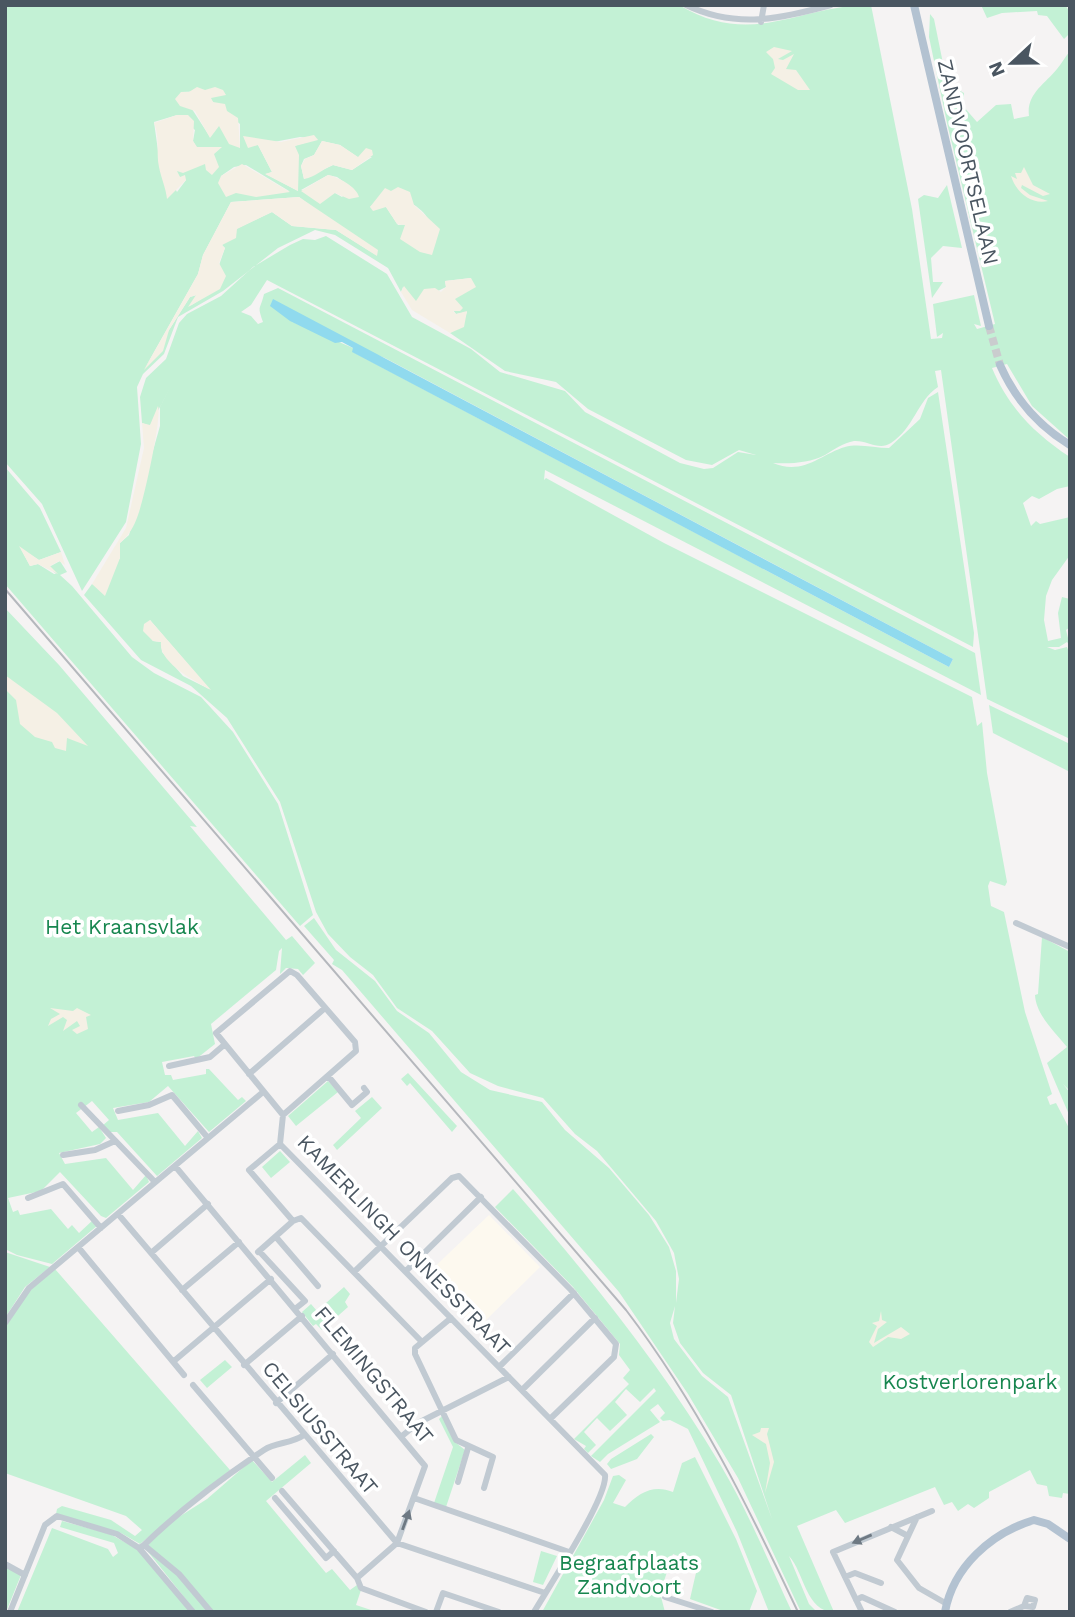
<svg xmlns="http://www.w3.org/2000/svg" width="1075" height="1617" font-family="'Work Sans',sans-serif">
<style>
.commercial{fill:#fdf9ef}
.green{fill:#c3f1d5;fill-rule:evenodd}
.sand{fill:#f5f0e5}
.water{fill:#90daee}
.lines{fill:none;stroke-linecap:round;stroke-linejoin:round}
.major-tunnel{stroke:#caccce;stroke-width:8;stroke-dasharray:8 4;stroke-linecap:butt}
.minor{stroke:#c1cad2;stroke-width:6}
.major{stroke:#b3c2d1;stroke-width:8}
.rail{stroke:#b5b8bd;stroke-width:2}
.oneway{fill:#6e7983}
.labels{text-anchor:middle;stroke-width:7;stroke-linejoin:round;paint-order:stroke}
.street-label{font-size:21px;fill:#4a5661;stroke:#fff}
.park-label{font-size:21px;fill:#17864f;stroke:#fff}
</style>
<rect width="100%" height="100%" fill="#f5f3f3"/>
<path class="commercial" d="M489,1215l51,52 -63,62 -52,-53z"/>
<path class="green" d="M5,5h674c74,44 119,0 192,0l41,204 19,130 11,-1 1,-5 -6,4 -4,-33 41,-9 7,31 -7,-2 3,5 18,-5 -48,-201 -18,-86 1,-23 4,5 14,69v-15l9,16 7,4 -1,13 14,16 19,-17 15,-1 3,15 15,-3c-3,-22 16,-32 28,-47 5,-6 8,-12 13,-18v389l-38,-34 -25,-42 -15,4c17,40 42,65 78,89v29l-13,3 -18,10 -7,-3 -9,7 8,23 5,-5 4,3 30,-7v38l-18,25 -6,16 -2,24 4,21 13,-3 -3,-25 4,-16 8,2v28l-4,3 4,16 -3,-4 -8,5h-12l8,3 12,-3 3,8v84l-83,-40 -46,-329 -6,1 3,16c-21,14 -24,41 -47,56 -12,8 -24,-3 -37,-2 -11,2 -19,8 -29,14 -15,8 -35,9 -52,8 30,13 48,-9 72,-16 13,-4 30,1 44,1l31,-29 8,-21 10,-6 36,241 -1,14 -706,-367 -16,25 -10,7 10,4 7,8 5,-2c-6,-17 -3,-11 1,-28l14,-6 697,365 6,42 -436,-225 -1,10 2,-2 118,65 308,154 5,29 5,-4 5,51 20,109 -2,4 -15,-5 -2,5 3,20 13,6 21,100 27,82 -5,3 3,8 6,-2 14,27v364l-7,-1 -1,5 -13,-2 -2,-10 -10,-2 -7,-14 -41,22v6l-15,10 -6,-4 -10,7 -6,-9 -8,3 -9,-18 -90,36 -9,-13 -39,16 37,86c-28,0 -30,-40 -45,-56l20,48 8,8h-16l-63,-134 -50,-84 -69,-102 -277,-322 -10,-6 2,-4 -30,-34 10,-8 22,32 39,31 22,30 32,22 32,39 29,18 52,12 23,28 44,38 40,47 20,32 7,24v32l3,-24 -5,-26 -18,-32 -59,-70 -22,-17 -32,-36 -45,-12 -28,-13 -38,-42 -35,-23 -24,-33 -23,-18 -22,-23 -12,-22 -36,-110 -53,-84 -36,-32 -50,-26 -57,-65 8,-11 5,2 23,-28v-15l9,-8 31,-109v-19l13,-25 -23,44 -8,-3 -2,-26 6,-19 20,-19 13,-36 8,-9 34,-18 32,-29 37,-22 13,-6 12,1 11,-4 61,38 25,43 59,32 29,23 65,19 20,21 95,51 24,6 9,-1 25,-16 18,3 -17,-5 -27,15 -26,-5 -98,-51 -32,-27 -51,-11 -55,-38 12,-7 5,-14 -11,2 -3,-4h2l-1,-11 17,-21 -26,3 1,6 -30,15 -13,-15 -2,5 -13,-24 -53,-33 -20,-5 -37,18 -55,43 -45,26 -14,37 -21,20 -6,13 4,57 -15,78 -44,69 -40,-87 -37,-42zM205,91l8,11 27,22v24l-21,-23 -9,12 -29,-45zM177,115l18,15 -2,11 4,7 24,-1c-15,14 -24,22 -44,23l-1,5 10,5 -9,12 -18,-34 -5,-36zM300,137l18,2 -24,7 4,45 -32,-17 6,-2 -14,-27zM322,141l18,4 19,13 13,-1 -20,13 -19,-5 -29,14 -3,-13 3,-7 10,-4zM246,165l43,26c-33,3 -43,13 -68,-15l13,-9zM328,175l9,2 14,10 -9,10 -7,-4 -34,-3zM391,191c13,8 34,17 39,32l-32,2 -12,-18h-16zM299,197l77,58 -40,-25 -44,-4 -20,-14 -36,17 -14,16 3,3 -16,46 -19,12 7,-11 -7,2 -45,71 53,-94 5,-19 28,-53zM290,321l95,37 568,301 -4,8 -596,-315v-4zM150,620l59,69 -26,-13 -21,-24 -1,-10 -8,-1 -5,-8zM675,1306l-2,17 7,20 23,30 28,22 41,124 -44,-122 -26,-21 -28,-37 -4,-16z
M981,5h84l5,7v21l-6,6 -17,-23 -9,-1 -1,-4 -35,2 -15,5z
M947,185l15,63 -19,-2 -12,12 2,24h10l-11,16 -14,-99 6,-4 14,3z
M5,467l35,41 21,44 -22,8 -18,-11 9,17 8,-2 16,10h2l-7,-7 11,-6 7,11 -7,3 12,11 60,71 22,16 47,24 32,35 45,72 35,111 -13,11 -295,-342z
M5,608l54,57 138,162 -7,-1 96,114 6,-4 23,27 -12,12 -5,-6 -12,-1 -6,6 2,-26 -3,3 -3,19 -65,54 4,20 -19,15 -2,-3 -32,6 3,13h6l2,5 33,-6v-5h3l29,31 4,-3 4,4 -37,31 -41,-46 -19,16 -36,6 5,12 40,-7 27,33 13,-15 4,7 -45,38 -40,-44h-9l-6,-6 7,-6 -17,-19 -16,12 16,19 7,-5 7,11 -6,6 -41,9 6,11 41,-6 27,32 13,-15 3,7 -43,36 -5,-2 -41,-44 -19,19 -33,7 5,14 5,-2 2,5 31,-6 17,20 4,-4 7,8 14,-13 5,5 -46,39 -35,-9 -12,-6z
M989,705l81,39v28l-77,-39z
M1042,937l28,15v139l-7,-7 7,9v24l-23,-54 20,-16c-12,-15 -31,-32 -32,-52l3,-1z
M408,1073l49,53 -5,6 -42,-49 -3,3 -6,-7z
M328,1081l10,11 -42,34 -8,-10z
M372,1097l10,11 -45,42 -4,-5 28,-27 -6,-7z
M280,1151l10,11 -19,16 -9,-11z
M513,1189c76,87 148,176 207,275 28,47 49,99 72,148h-23l-32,-80 -49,-103 -18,-9 -7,1 -3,-3 5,-5 -7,-9 -8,6 10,12 -52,32 -8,8 -9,-6 65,-65 -2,-3 -14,14 -14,-13 -11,13 12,13 -17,16 -13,-13 -13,14 12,13 -8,8 -4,-4 2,-3 -12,-7 55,-55 -6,-6 7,-8 -11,-15 1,-11 -47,-57 -78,-80z
M5,1252l45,15 -25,20 -20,31z
M55,1269l175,201 -90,74 -19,-11 -65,-19 1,-5 5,-3 49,14 24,16 7,-6 -16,-14 -121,-43v-145l22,-35z
M344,1287l6,7 -5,8 3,5 -26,23 -6,-6 -3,2 -11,-14 9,-8 6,7z
M225,1360l7,7 -25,21 -7,-8z
M442,1416l13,26 10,8 -19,57 -12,-4 19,-56 -14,-28z
M651,1434l3,3 -17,22 -26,10 -4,-5 4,-5z
M305,1455l6,8 -45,38 60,72 6,-4 18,21 7,-5 4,5 -5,15 21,7h-181l-51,-64 26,-26 36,-23 45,-39 20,22z
M695,1457l41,82 21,52 -8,21h-23l-36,-13 8,-35 -25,-10 -13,39 5,19h-123l62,-112 9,-24 6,-1 7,5 -13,23 12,4c14,-14 28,-23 48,-15l9,-29z
M62,1521l48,13 27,15 54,63h-174l35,-84 56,21 5,8 5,-4 -4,-10 -54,-16z
M541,1551l16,5 -14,29 -10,-3z
M5,1566l16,9 -15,37h-1z"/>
<path class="sand" d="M774,47l18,4 -14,8 5,1 11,-6 -8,15 10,1 14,20h-12l-27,-16 4,-6 -2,-9 -7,-7z
M197,87l8,3 10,-3 8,3 3,5 -15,3 2,4 12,2 2,7 11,7 2,30 -11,-4 -10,-18 -9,12 -15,-27 -15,-5 -5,-7 6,-7h8z
M177,115h11l6,6 -1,20 4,6h25l-8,7 5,13 -7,8 -6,-5 -1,-6 -22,9 -6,-2 3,6 5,-2 1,5 -19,19c-1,-11 -6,-21 -8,-32 -3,-14 1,-30 -5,-44z
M314,135l4,5 -23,6 4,9 -1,36 -33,-17 7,-2 -14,-27 -10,3 -5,-12 38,6z
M322,141l18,4 18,12 8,-9 6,2 1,5 -21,15 -19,-5c-11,4 -17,12 -29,14l-3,-13 4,-7 9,-4z
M242,164l48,28 -34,5 -20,-4 -10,4 -8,-14 3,-7z
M1024,167l9,18 17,9 -7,2 -21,-11 -1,3 9,7 18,6c-17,4 -32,-9 -37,-25l6,3 -2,-6h6z
M328,175c10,2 29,12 31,22l-10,2 -14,-6 -15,11 -19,-13z
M398,187l12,5 4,13 26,24 -8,26 -12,-3 -20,-13 5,-14 -8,-1 -11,-17 -13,4 -3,-4 15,-19 6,3z
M299,197l79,53 -1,6 -41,-26 -44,-4 -20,-14 -35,17 -1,9 -14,7 3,3 -6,15 7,13 -6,13 -32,18 8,-12 -6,2 -21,33 -6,21 -19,19 54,-96 5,-19 28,-53z
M471,278l5,9 -21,12 8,9 -3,3h-7l3,3 11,-3 -3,16 -14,6 -38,-23 -11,-18 3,-6 12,15 8,-12 11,-1 6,4 5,-5 -1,-6z
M158,406c4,12 -14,93 -20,109 -4,12 -9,20 -18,28v15l-15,38 -13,-12 34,-56 18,-80 -2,-25 8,2z
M19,546l20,14 22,-8 4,13 -6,-4 -9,5 8,8 -20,-10 -8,2z
M150,620l61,70c-15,-8 -53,-28 -50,-48l-8,-1 -10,-10 1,-7z
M5,675l52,38 31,33 -21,-8 -1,13 -11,-3 -3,-6 -17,-5 -15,-13 -4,-24 -11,-11z
M50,1008l23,3 4,-3 14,7 -5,2 2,12 -11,5 -5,-4 8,-4 -3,-5 -14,10 4,-11 -4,-3 -15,9 3,-7 9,-5z
M881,1311l1,9 5,2 -9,7 -4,14 27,-16 9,7 -9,5 -13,-2 -15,10 -4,-5 8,-16 -5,-3 7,-2z
M761,1428h8l-2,6 7,28 -9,31 5,-30 -4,-19 -14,-9 8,-3z"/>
<path class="water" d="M273,299l680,360 -4,8 -597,-315 1,-4 -11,-6 -7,1 -45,-22 -20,-15z"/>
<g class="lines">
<path class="major-tunnel" d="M989,326l11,39"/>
<path class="minor" d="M686,5c50,24 94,14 145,0
M761,22l3,-17
M1016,923l54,24
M169,1066l41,-9 14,-12
M249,1074l76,-66
M328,1076l24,29 15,-13 -3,-4
M81,1105l74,77
M118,1111l31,-6 23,-10 36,43
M283,1115l73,-64 -1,-9 -58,-67 -7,-4 -74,62 67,82 -3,29 325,331c3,22 -57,113 -71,137
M280,1144l-31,26 44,51 8,-3 121,124
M63,1155l32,-5 20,-9
M175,1166l250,300 -28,77 -40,35 -75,-87
M28,1198l35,-14 38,44
M118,1214l279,329 148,50
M276,1237l42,49
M78,1247l106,128
M259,1251l46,50 -10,8
M258,1252l35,-31
M151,1253l57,-49
M406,1271l75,-74
M354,1272l98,-94 7,-2 112,114 45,54 -2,13 -64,62
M182,1290l57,-48
M451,1318l-36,30v6l41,86 37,17 -9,31
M5,1323l24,-35 234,-196
M174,1361l97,-82
M244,1365l58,-49
M499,1367l75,-74
M193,1385l79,93
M522,1390l73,-72
M276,1403l57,-49
M402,1436l16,-13 91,-46
M458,1482l10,-34
M275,1498l51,60 8,-7
M414,1498l155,54
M917,1517l-20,43 22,28 28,16
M891,1527l17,9
M144,1545c36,-35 78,-67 120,-95 12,-8 27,-6 40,-15
M144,1545l35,29 32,38
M139,1548l54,64
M5,1564l20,11
M845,1577l10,-4 26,10
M357,1578l4,10 65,24
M665,1597l47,15
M856,1600l6,-3 33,15
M10,1612l35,-87 12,-9 60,18 22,14 5,-3
M436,1612l7,-19 56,19
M862,1612l-29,-60 99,-41
M1010,1612l14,-6 9,1 2,-7 -8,-2 -3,8"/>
<path class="major" d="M914,5l75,321
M1000,365c15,34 39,61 70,80
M945,1612c8,-45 46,-79 89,-92l14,4 22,15"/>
<path class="rail" d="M5,589l621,721c71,93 122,196 172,302"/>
</g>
<defs><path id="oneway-solid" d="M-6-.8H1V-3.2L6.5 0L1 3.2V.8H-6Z" transform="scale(1.75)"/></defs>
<g class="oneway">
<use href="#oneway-solid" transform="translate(406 1520) rotate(-70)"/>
<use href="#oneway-solid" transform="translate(862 1539) rotate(157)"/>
</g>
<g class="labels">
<g class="street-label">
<text transform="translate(968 162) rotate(77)" y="7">ZANDVOORTSELAAN</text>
<text transform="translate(404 1245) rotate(46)" y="7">KAMERLINGH ONNESSTRAAT</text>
<text transform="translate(374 1375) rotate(50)" y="7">FLEMINGSTRAAT</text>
<text transform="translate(320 1428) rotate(50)" y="7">CELSIUSSTRAAT</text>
</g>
<g class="park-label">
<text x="122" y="934">Het Kraansvlak</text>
<text x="970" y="1389">Kostverlorenpark</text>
<text x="629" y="1570">Begraafplaats<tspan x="629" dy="24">Zandvoort</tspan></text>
</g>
</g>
<rect width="1075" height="1617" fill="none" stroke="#4a5661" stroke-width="14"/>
<g transform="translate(1012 63) rotate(248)" stroke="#ffffff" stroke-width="5" paint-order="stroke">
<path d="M0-5L12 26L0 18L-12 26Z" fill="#4a5661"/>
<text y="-10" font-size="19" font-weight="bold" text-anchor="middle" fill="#4a5661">N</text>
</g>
</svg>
